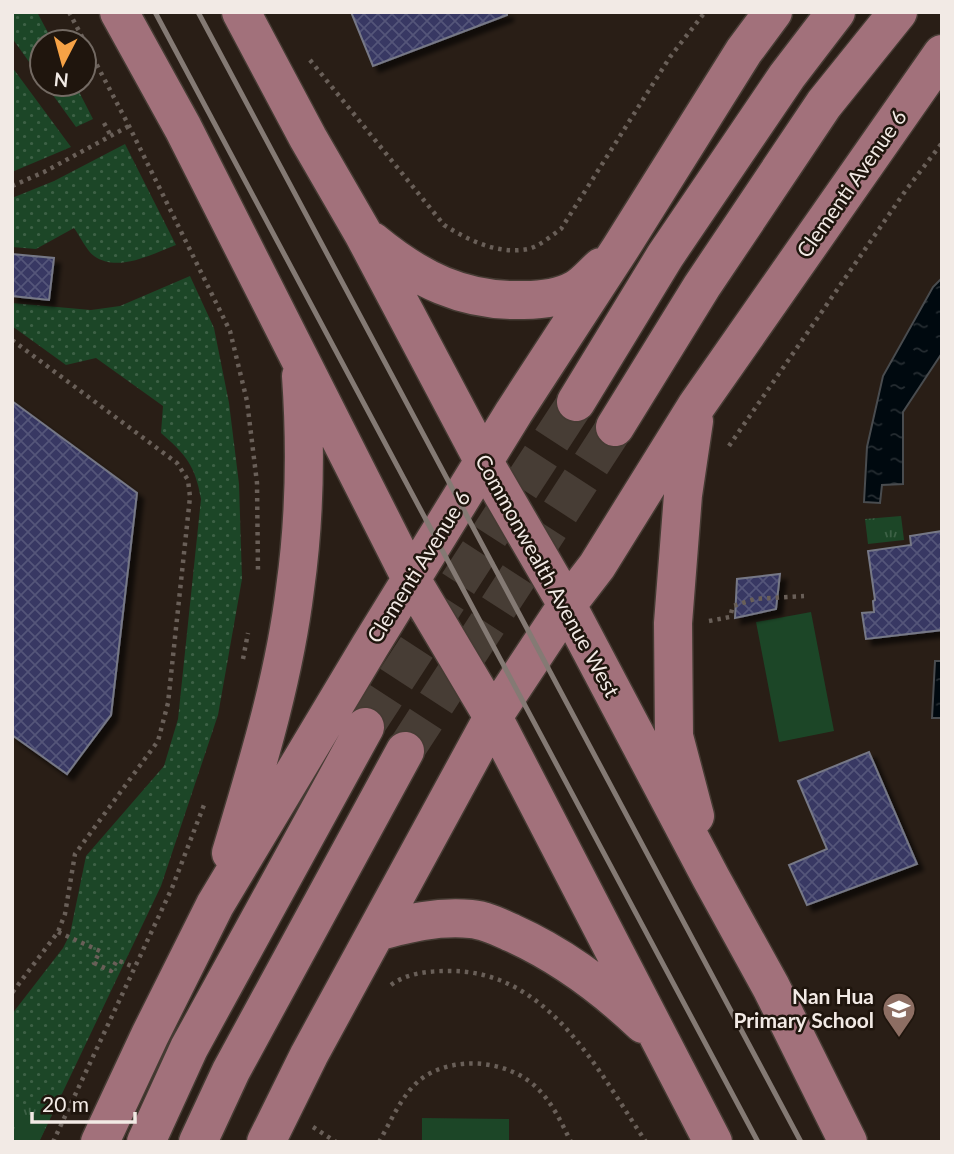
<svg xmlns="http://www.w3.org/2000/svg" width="954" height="1154" font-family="Lato,sans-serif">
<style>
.grass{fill:url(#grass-dots)}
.park{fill:url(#park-tufts)}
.pitch{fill:#1c4627}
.water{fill:url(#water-ripples);stroke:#494c4f;stroke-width:2}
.building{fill:url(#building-cross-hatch);stroke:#767886;stroke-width:2;filter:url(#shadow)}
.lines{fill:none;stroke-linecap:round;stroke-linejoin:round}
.major-tunnel{stroke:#473d35;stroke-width:38;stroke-dasharray:38 19;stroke-linecap:butt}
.major-casing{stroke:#453b33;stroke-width:41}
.path{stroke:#695f58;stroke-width:4.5;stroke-dasharray:3.5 5;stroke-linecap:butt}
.major{stroke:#a2717b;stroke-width:38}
.rail{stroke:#847a74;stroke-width:5}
.labels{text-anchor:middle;stroke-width:5;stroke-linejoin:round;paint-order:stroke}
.street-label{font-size:21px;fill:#f2eae5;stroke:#1f150d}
.poi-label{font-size:21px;font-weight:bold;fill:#f2eae5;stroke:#1f150d;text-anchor:end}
</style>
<defs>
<pattern id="grass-dots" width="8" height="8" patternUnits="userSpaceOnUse" patternTransform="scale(1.75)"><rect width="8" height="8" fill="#1c4627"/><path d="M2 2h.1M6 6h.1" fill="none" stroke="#3d6146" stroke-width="1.8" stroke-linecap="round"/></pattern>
<pattern id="park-tufts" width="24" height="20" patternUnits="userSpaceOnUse" patternTransform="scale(1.75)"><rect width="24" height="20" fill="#1c4627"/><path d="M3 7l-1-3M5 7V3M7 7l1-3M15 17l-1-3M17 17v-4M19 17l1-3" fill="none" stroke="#3d6146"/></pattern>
<pattern id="water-ripples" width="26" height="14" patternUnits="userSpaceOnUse" patternTransform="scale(1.75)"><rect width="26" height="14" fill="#00090f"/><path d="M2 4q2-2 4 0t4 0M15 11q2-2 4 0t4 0" fill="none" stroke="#262d32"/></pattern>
<pattern id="building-cross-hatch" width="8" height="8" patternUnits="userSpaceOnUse" patternTransform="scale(1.75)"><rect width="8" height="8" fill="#373863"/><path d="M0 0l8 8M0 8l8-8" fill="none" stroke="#545579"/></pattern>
<filter id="shadow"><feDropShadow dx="6" dy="6" stdDeviation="2" flood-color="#0009"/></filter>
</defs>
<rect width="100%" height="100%" fill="#291e16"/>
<path class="grass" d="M12,12h25l16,30h-11v38l-30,-42z
M12,67l59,80 -59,25z
M45,84h30l18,35 -17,8z
M125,144l51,101c-24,9 -58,28 -82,11 -8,-6 -14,-20 -20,-28l-38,21 -24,-2v-49l42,-17z
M190,276l24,52 15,75 10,81 3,95 -24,136 -57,171 -122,256h-27v-128l51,-66 7,-14 16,-78 78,-90 14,-47 23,-220c-6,-34 -15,-44 -40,-66l2,-27 -67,-48 -30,7 -54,-39v-23l79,7 29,-4z"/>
<path class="park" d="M901,516l3,24 -36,4 -3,-25z
M12,1105l42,5 -15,32h-27z"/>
<path class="pitch" d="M811,612l23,119 -55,11 -23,-120z
M422,1118l87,1v23h-87z"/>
<path class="water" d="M942,278v75l-39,59v72l-21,1 -2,18 -16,-1 3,-55 16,-71 50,-89z
M935,661h7v57h-10z"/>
<path class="building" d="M351,12h156v3l-134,51z
M12,254l42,4 -5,42 -37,-4z
M12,401l125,92 -26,222 -44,59 -55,-39z
M942,531v99l-76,9 -4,-26 12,-1 -1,-11 2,-1 -7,-49 43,-6 -1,-9z
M780,574l-4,35 -41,9 2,-39z
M869,752l48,112 -110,41 -18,-40 38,-16 -29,-68z"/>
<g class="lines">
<path class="major-tunnel" d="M365,727l211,-325
M405,751l210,-324"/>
<defs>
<path id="major" d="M119,12l64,116 228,451 82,138 220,425
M241,12l67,126 56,97 120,227 83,143 144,273 60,109 77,155
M372,241c46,38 91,61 152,59 18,0 36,-2 52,-11 9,-5 17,-15 25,-22
M576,402l89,-146 122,-180 49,-64
M694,421l-11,74 -10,128 1,113 21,80
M615,427l87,-141 122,-182 74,-92
M231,853c26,-87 53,-174 64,-264 10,-71 11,-142 6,-213
M376,932c33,-9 61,-16 95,-13 14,1 28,8 41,14 49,22 92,54 131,91
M100,1142l50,-107 65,-130 155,-259 144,-234 106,-163 124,-198 29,-39
M146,1142l43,-94 176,-321
M198,1142l33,-71 174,-320
M266,1142l43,-87 184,-338 74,-112 30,-39 100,-161 245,-351"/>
</defs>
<use href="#major" class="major-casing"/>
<path class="path" d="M69,12l60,114 101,205 17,70 10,82 1,89
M310,60l134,165c24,15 54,30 84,24 12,-3 23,-13 33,-20l109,-172 35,-45
M104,123l7,13
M12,186l32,-14 85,-46
M12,340l165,123 11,17 2,17 -22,206 -10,38 -83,113 -10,60 -7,18 -46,61
M729,446l177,-256 36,-47
M709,621l21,-4 3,-11 22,-7 49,-3
M243,659l5,-26
M58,932l42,19 -6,12 17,8 6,-11 17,7
M391,985c16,-12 37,-14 56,-14 101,-2 150,98 199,171
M313,1127l23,15
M53,1142l119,-254 32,-83
M379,1142c12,-21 23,-48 42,-63 34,-25 91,-19 119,12 14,15 22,33 31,51"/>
<use href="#major" class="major"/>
<path class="rail" d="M155,12l603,1130
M198,12l603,1130"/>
</g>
<defs>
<symbol id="school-pin" viewBox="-11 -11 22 30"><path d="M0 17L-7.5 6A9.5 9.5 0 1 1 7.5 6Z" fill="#8d6e63" stroke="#1f150d"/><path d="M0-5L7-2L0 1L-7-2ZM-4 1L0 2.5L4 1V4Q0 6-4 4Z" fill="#fff"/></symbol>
</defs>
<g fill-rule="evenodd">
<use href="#school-pin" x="880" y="990" width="38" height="52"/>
</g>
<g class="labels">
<g class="street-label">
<text transform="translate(852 184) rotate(-55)" y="7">Clementi Avenue 6</text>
<text transform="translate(419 567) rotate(-58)" y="7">Clementi Avenue 6</text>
<text transform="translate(547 576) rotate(61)" y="7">Commonwealth Avenue West</text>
</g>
<g class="poi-label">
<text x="874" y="1004">Nan Hua<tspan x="874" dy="24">Primary School</tspan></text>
</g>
</g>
<rect width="954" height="1154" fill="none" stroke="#f2eae5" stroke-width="28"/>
<g transform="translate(63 63) rotate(186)"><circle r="33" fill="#1f150d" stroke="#736a63" stroke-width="2"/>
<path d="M0-5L12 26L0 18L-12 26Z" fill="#f6a246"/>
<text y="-10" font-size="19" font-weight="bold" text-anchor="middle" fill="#f2eae5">N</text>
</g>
<path d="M32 1112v10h103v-10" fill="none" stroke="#f2eae5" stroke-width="3.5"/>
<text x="42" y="1112" font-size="21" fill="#f2eae5" stroke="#1f150d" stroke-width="5" paint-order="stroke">20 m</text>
</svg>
